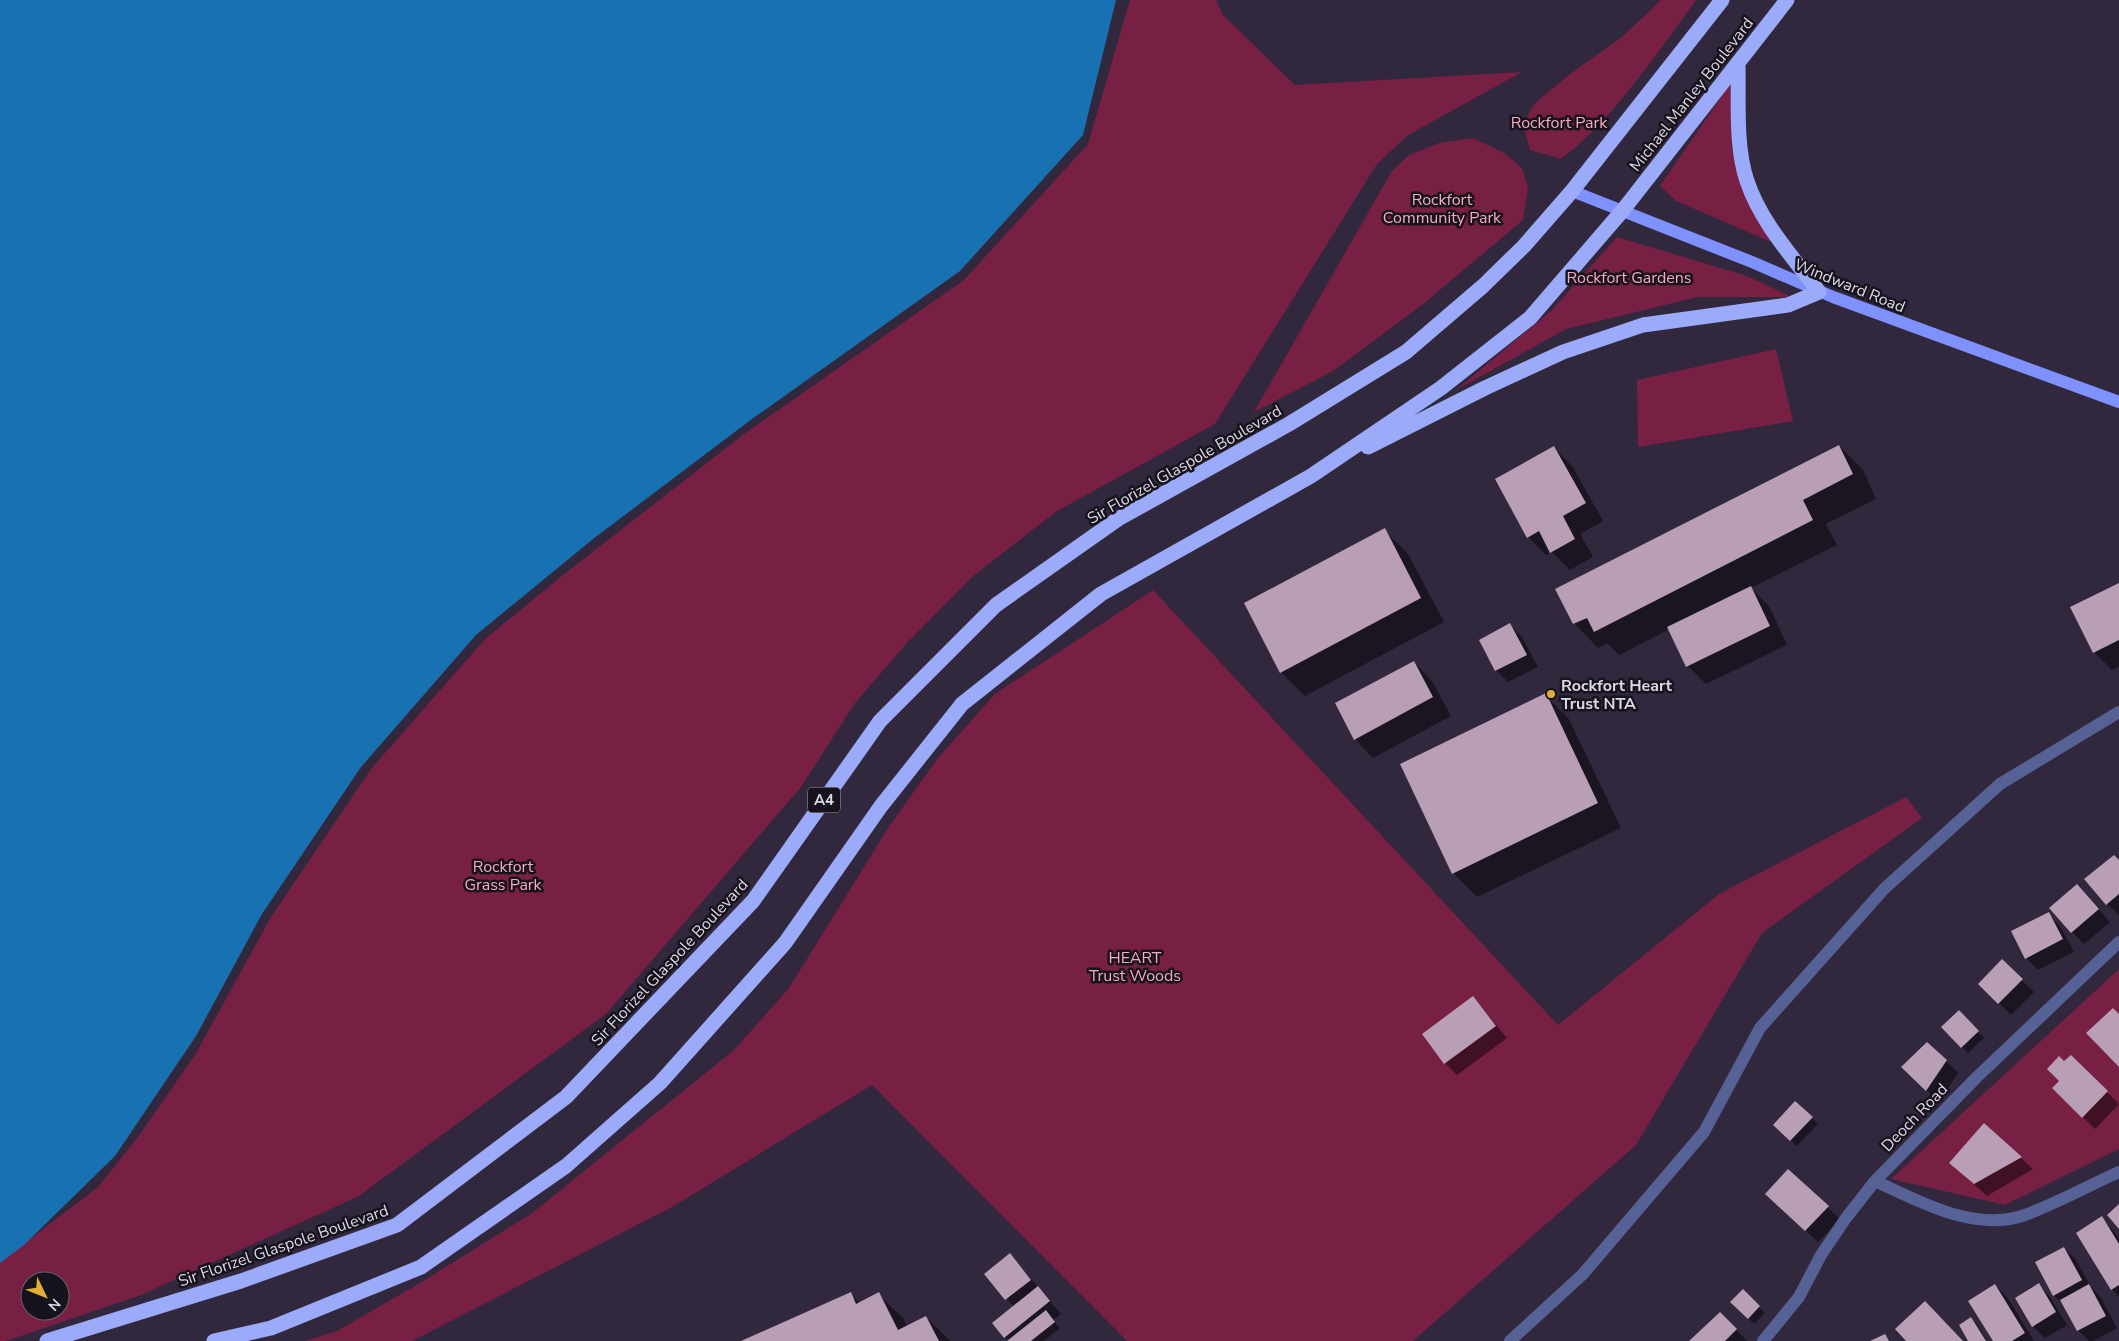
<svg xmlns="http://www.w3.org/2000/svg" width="2119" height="1341" font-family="'Nunito Sans',sans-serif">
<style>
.green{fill:#781f44;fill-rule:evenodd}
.water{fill:#1871b1}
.shadow{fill:#0007}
.building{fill:#b89fb5}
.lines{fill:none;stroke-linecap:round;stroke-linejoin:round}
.minor{stroke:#566195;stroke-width:12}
.major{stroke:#7f91fd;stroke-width:12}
.highway{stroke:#9cabf9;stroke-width:15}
.poi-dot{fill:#e3ae35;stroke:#17131d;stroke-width:2}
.labels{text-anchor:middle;stroke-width:5;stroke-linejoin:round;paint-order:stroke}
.shield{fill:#17131d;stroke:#a29daa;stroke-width:1}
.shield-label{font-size:15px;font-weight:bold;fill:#ddd8e6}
.street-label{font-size:16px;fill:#ddd8e6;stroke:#17131d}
.park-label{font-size:16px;fill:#f6a9c1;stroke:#17131d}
.poi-label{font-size:16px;font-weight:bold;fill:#ddd8e6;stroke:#17131d;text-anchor:start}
</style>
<rect width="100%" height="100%" fill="#31283e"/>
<path class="green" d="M1130,0h86l7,15 72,70 227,-13 -114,63 -31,29 -162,260 -158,87 -85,66 -65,66 -52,60 -54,84 -195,227 -247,182 -218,99 -135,46h-6v-79l98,-75 40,-50 57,-82 76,-138 100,-148 114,-130 78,-64 181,-141 220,-154 124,-136zM30,1281h30v30h-30z
M1661,0h35c-38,52 -84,121 -135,159l-31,-9 -7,-26 11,-20 36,-30 52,-37z
M1730,84l2,65 11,43 28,50 -95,-41 -16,-15z
M1473,138l31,15 18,15 6,20 -5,32 -101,85 -89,66 -79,41 138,-241 17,-16 30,-12z
M1617,237l130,39 45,21h-94l-132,32 -110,61 95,-79z
M1776,349l17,72 -155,26 -1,-67z
M1153,590l405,435 161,-131 187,-97 16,21 -160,115 -126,212 -223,196h-286l-255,-256 -200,122 -260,134h-107l32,-10 83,-48 111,-69 203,-164 55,-62 101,-163 48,-67 57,-64z
M2119,969v180l-114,56 -114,-26z"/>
<path class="water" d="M0,0h1116l-33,135 -123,136 -208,148 -159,120 -117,96 -115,132 -99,147 -66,122 -81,120 -91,89 -24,18z"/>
<path class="shadow" d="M1839,446l24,24 13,29 -50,25 11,21 -86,43 18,18 18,39 -81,39 -18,-18 -18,-37 -51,26 -12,-12 -9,5 -24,-25z
M1553,447l19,19 31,55 -23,13 13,23 -23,13 -18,-18 -6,3 -18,-18z
M1384,530l24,24 36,68 -139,74 -24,-24z
M2119,584v83l-7,3 -18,-18z
M1510,625l12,12 16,30 -30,15 -12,-12z
M1414,662l18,19 19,35 -78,42 -18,-19z
M1545,695l24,24 52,109 -144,69 -24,-24z
M2119,861v54l-12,-11z
M2089,898l21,24 -26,22 -12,-12z
M2048,914l12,12 14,26 -36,18 -12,-12z
M2002,961l32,31 -23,23 -31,-31z
M1473,997l34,41 -50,37 -12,-12z
M1959,1012l25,26 -16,15 -25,-26z
M2071,1056l48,48 -24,25 -41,-40 7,-8 3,-18z
M1946,1061l12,12 -19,29 -24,-23z
M1796,1103l22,21 -21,22 -22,-21z
M2021,1158l12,11 -46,27 -37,-33z
M1788,1170l52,49 -22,23 -39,-36z
M2102,1218l17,20v59l-7,-8z
M2064,1248l12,12 15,27 10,11 16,30 -24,13h-4l-11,-11 -13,-24 -11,-11z
M1010,1255l51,59 -8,6 7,8 -16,13h-35l-4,-4 9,-30 -28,-33z
M1995,1285l12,12 27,44h-40z
M2038,1285l12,12 17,28 -22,13 -12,-12z
M1743,1291l22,22 -11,11 -22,-22z
M850,1294l10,9 18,-9 25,24 4,9 19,-10 24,24h-206z
M1720,1313l27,28h-56z
M1971,1319l6,5 10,17h-17z"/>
<path class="building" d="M1839,445l14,29 -50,26 10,20 -219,112 -7,-14 -14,6 -18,-35z
M1554,446l32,57 -23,13 12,23 -25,14 -11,-22 -12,7 -32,-59z
M1385,528l36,70 -141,75 -36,-70z
M2119,583v57l-26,13 -23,-46z
M1751,586l19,40 -84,41 -19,-40z
M1510,623l17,32 -32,16 -16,-31z
M1414,661l19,36 -79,43 -19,-37z
M1546,693l52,110 -146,71 -52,-110z
M2114,855l5,5v34l-13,11 -22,-26z
M2077,884l22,25 -28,24 -22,-25z
M2049,912l14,27 -38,20 -14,-28z
M2002,959l21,20 -25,25 -20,-20z
M1473,996l23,30 -52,38 -22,-30z
M2113,1008l6,6v53l-33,-34z
M1959,1010l20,21 -18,17 -20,-21z
M1927,1042l20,18 -21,31 -25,-24z
M2071,1055l37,36 -26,27 -30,-30 7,-7 -12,-12 12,-13 5,5z
M1795,1101l18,16 -23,24 -17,-16z
M1984,1123l38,34 -48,27 -25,-21z
M1788,1169l41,37 -24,25 -40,-37z
M2119,1204v25l-12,-14z
M2102,1216l17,28v41l-8,5 -35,-57z
M2064,1247l18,33 -29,16 -18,-34z
M1010,1253l21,27 -26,20 -21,-26z
M2039,1283l17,29 -24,15 -17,-29z
M1995,1284l30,49 -13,8h-19l-25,-40z
M2089,1284l17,32 -29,15 -17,-31z
M1038,1286l12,15 -46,37 -12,-15z
M1743,1289l17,17 -12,13 -18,-17z
M851,1292l5,12 23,-12 19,38 28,-14 13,25h-198z
M1925,1301l38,40h-57l-11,-12z
M1046,1310l9,12 -24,19h-24z
M1720,1312l17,17 -12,12h-36z
M1971,1317l15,24h-18l-9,-16z
M1885,1334l4,7h-19z"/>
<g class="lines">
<path class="minor" d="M1875,1181c44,20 99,52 150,34 32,-12 63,-29 94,-43
M1510,1341l73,-67 121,-142 56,-104 124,-139 116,-105 119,-72
M1763,1341l36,-44 22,-42 25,-37 29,-37 102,-104 142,-135"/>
<path class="major" d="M1572,191l180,71 81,35 286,105"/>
<path class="highway" d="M1368,447l117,-59 78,-36 80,-27 145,-20 31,-13c-26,-35 -58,-69 -72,-111 -12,-35 -8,-81 -9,-118
M47,1341l194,-60 156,-56 169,-128 187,-196 127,-180 116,-116 122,-86 171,-95 117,-72 77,-66 41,-40 48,-55 150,-191
M214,1341l57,-13 150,-61 145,-101 94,-83 125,-140 96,-137 81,-102 139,-110 210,-118 130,-88 89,-70 93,-108 164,-210"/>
</g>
<circle class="poi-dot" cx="1551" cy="694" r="5"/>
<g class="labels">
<rect class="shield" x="808" y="787.5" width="32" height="25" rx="4"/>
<g class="shield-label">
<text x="824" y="805">A4</text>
</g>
<g class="street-label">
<text transform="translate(1691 94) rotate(-52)" y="6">Michael Manley Boulevard</text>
<text transform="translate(1850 285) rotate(22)" y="6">Windward Road</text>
<text transform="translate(1184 464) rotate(-30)" y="6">Sir Florizel Glaspole Boulevard</text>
<text transform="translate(669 962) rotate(-47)" y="6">Sir Florizel Glaspole Boulevard</text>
<text transform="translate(1914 1117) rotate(-46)" y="6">Deoch Road</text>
<text transform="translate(283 1245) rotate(-19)" y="6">Sir Florizel Glaspole Boulevard</text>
</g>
<g class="park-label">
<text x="1559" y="128">Rockfort Park</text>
<text x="1442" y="205">Rockfort<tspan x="1442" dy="18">Community Park</tspan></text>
<text x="1629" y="283">Rockfort Gardens</text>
<text x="503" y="872">Rockfort<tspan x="503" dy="18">Grass Park</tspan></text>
<text x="1135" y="963">HEART<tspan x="1135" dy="18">Trust Woods</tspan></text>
</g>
<g class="poi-label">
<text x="1561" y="691">Rockfort Heart<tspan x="1561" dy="18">Trust NTA</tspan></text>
</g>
</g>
<g transform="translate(45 1296) rotate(133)"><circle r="24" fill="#17131d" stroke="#66626d"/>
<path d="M0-4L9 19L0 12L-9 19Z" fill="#e3ae35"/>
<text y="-8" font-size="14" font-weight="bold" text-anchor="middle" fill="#ddd8e6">N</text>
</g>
</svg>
